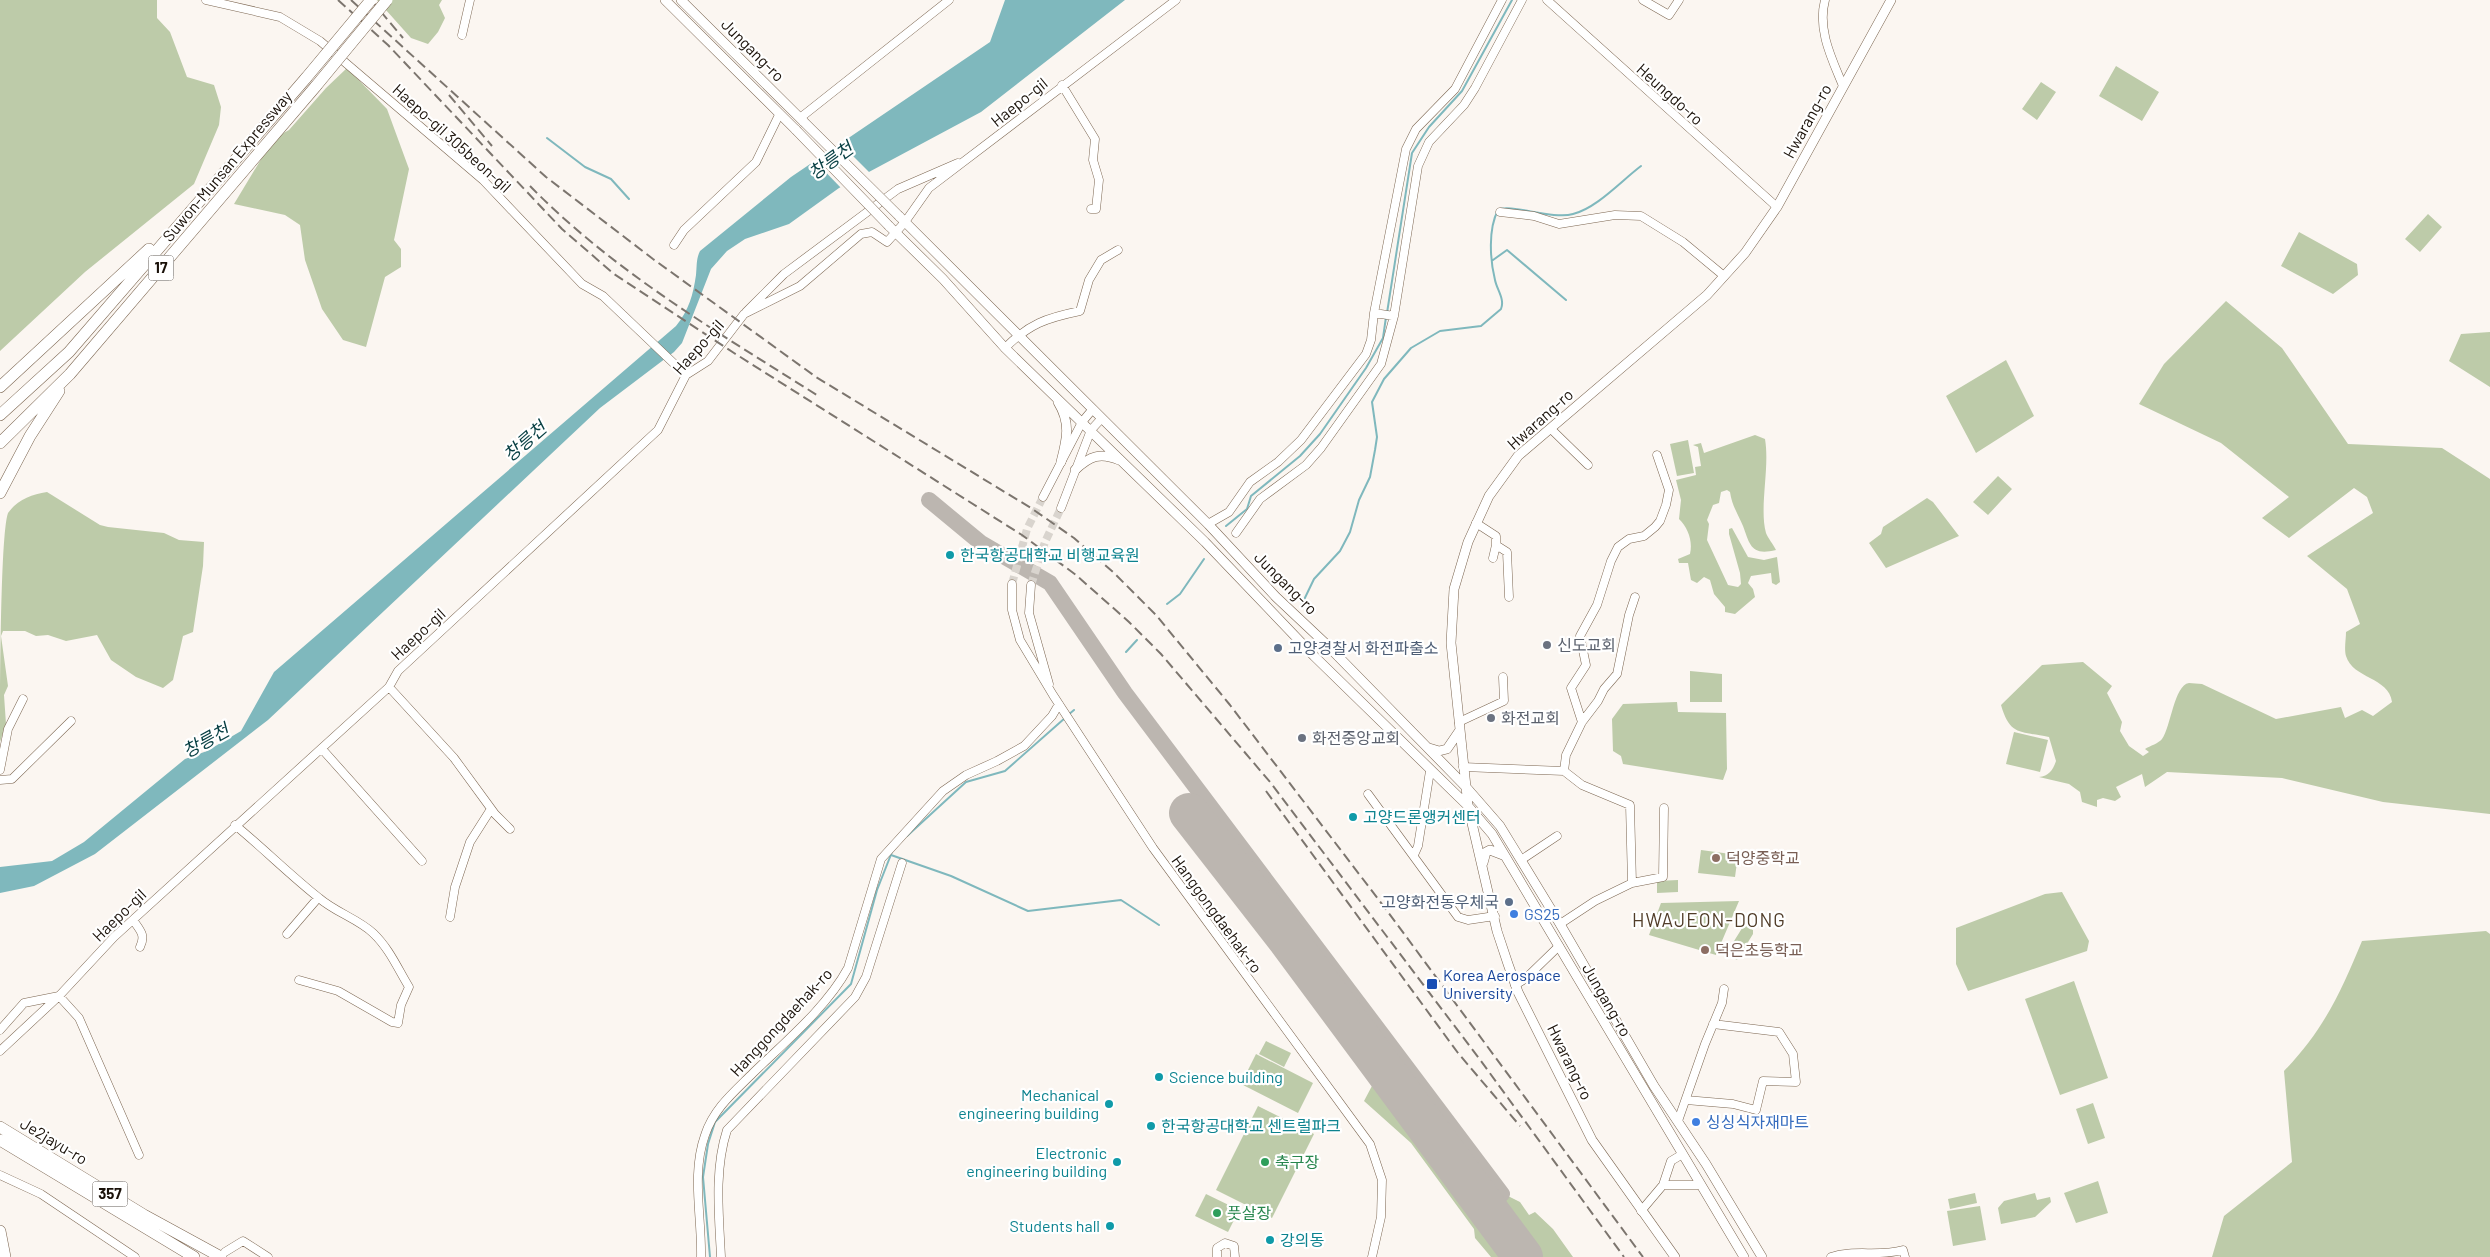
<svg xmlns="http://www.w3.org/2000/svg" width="2490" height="1257" font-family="Barlow,'Noto Sans KR',sans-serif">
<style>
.green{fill:#bdcba9}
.water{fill:#7fb8bd}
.pier{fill:#fbf6f1}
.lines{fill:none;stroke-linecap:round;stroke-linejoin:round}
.stream{stroke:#7fb8bd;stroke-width:2}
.taxiway{stroke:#bcb6b0;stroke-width:16}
.runway{stroke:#bcb6b0;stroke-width:40}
.minor-tunnel{stroke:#d9d4ce;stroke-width:8;stroke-dasharray:8 4;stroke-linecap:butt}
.minor-casing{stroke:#7c6651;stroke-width:9}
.major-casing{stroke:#7c6651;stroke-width:10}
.highway-casing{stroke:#7c6651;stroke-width:12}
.minor{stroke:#fff;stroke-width:8}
.major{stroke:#fff;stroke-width:9}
.highway{stroke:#fff;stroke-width:11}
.rail{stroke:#7c756e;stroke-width:2;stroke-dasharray:10 5;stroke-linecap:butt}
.major-bridge-casing{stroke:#7c6651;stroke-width:10;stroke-linecap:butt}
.highway-bridge-casing{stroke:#7c6651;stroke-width:12;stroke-linecap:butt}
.major-bridge{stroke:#fff;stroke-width:9}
.highway-bridge{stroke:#fff;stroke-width:11}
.culture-dot{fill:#0f9aa8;stroke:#fff;stroke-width:2}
.worship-dot{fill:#6b7280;stroke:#fff;stroke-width:2}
.service-dot{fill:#5c6f8a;stroke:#fff;stroke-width:2}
.education-dot{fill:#8d6e63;stroke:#fff;stroke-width:2}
.shop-dot{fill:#3f7fe0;stroke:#fff;stroke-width:2}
.transit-dot{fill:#1a4fb4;stroke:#fff;stroke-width:2}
.leisure-dot{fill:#2e9e5b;stroke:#fff;stroke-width:2}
.labels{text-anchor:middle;stroke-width:4.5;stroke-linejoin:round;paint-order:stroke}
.shield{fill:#fff;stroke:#5f5853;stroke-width:1}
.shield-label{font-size:15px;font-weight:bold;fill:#1a1109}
.street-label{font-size:16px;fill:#1a1109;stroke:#fff}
.culture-label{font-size:16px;fill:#0d838f;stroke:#fff;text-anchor:start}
.worship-label{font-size:16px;fill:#5b616d;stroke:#fff;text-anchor:start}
.service-label{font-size:16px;fill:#4e5e75;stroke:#fff;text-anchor:start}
.education-label{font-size:16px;fill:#785e54;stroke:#fff;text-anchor:start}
.shop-label{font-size:16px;fill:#366cbe;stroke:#fff;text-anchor:start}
.transit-label{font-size:16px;fill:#164399;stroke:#fff;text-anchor:start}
.leisure-label{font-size:16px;fill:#27864d;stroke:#fff;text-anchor:start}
.water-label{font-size:18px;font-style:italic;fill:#063e42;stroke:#fff}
.quarter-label{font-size:19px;letter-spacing:1px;fill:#513d29;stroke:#fff}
</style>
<rect width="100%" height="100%" fill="#fbf6f1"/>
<path class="green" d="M0,0h157v18l13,14 17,45 27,8 7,22 -2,18 -25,59 -109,88 -85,79z
M377,0h65l-3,5 6,13 -7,14 -10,12 -17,-6z
M2116,66l43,26 -17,29 -43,-25z
M347,68l40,41 22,60 -15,71 7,9v18l-16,10 -19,70 -23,-7 -21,-31 -17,-49 -5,-35 -15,-10 -51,-11 29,-48 15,-20 11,-6 37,-42z
M2041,82l15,10 -19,28 -15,-11z
M2428,214l14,13 -22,25 -15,-13z
M2299,232l58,32 1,11 -25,19 -52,-28z
M2226,301l56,47 66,96 94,4 48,31v335l-107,-12 -101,-24 -115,-6 -22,15 -3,-13 -26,13 5,10 -6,4 -12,-3 -6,2v7l-15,-5 -2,-10 -11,-8 -30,-7c10,-1 14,-7 17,-16l-7,-24c-29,-6 -39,-1 -48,-32l41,-40 41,-3 29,24 -5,7 15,29 -2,9 9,15 14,10 6,-4 -4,-3c5,-3 14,-6 17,-10 9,-12 12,-54 27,-56 4,0 9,1 13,1l74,35 65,-12 4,11 17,-8 11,6 19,-14c-3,-25 -39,-23 -46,-46 -2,-7 0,-17 0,-24l14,-8 -13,-35 -40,-33 66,-43 -6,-16 -13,-9 -65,50 -27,-20 27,-21 -68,-54 -82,-39 25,-40z
M2490,332v55l-41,-26 12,-27z
M2006,360l28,56 -58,37 -30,-57z
M1755,435l10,4c5,29 -6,69 1,94 2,5 7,11 10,17 -25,6 -26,-5 -33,-24 -5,-12 -11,-20 -13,-34l-3,-2 -6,2 -2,11 -6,2 -6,15 2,4 -2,16 21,45 10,2 3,-3 -1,-11 -11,-39v-5l3,-1 16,29 16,3 13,-3 3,25 -4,3 -4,-2 -1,-10 -20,3 -3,7 5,6 2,8 -20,17 -10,-2v-5l-11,-13 -4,-14 -6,-3 -7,6 -6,-3 -3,-17h-9l-1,-4 12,-5c3,-13 -2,-26 -11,-35l2,-19 -5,-20 20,-5 -1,-8 6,-1 -3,-19 -5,-2 8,-2 3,10z
M1688,440l6,33 -17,3 -7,-32z
M1998,476l14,13 -24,26 -15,-13z
M47,492l53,33 8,2 56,6 15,7 25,2 -1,24 -10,66 -10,4 -10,44 -10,8 -27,-11 -25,-17 -14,-25 -31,6 -18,-6 -12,1 -11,-5h-22l-2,5 7,50 -4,9 2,29 -6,18c0,-37 0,-207 8,-229 10,-14 23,-18 39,-21z
M1927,498l6,4 26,34 -73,32 -17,-25 12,-9 2,-7z
M1690,671l32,3v28h-32z
M1677,702l1,10 48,1 1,56 -4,11 -100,-16 -2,-8 -8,-5 -1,-32 11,-15z
M2014,732l34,8 -8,32 -34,-8z
M1701,850l37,5 -3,22 -37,-4z
M1678,880v12l-21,1v-12z
M2062,892l27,49 -2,10 -119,40 -12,-27v-36l89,-34z
M1739,901l-23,54 -67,-20 12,-32z
M1744,925l9,5v4l-16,26 -11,-6z
M2486,931l4,3v323h-278l12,-41 68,-54 -8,-91c39,-40 57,-79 78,-130z
M2074,981l34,97 -48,17 -35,-96z
M1266,1041l25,12 -7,14 -25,-13z
M1256,1054l57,29 -15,30 -57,-29z
M1379,1080l132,177h-20l-16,-19 -1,-9 -63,-86 -47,-42 9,-17z
M2093,1103l12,35 -17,6 -12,-35z
M1258,1106l56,28 -42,84 -56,-28z
M2098,1181l10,32 -32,10 -12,-30z
M1494,1193l6,7 8,-4 12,6 9,13 6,-3 18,17 20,28h-41l-45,-60z
M1975,1193l2,10 -27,6 -2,-10z
M2035,1193l2,7 13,-3 1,5 -16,15 -34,7 -3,-16 6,-7z
M1206,1194l33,16 -11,22 -33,-16z
M1980,1206l6,34 -33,6 -6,-35z"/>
<path class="water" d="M1005,0h120l-144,112 -142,76 -50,36 -44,15 -18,12 -16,18 -29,74 -8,9 -74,56 -332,312 -173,134 -61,32 -34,7v-26l52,-6 32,-19 101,-83 22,-8 34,-20 33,-59 402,-346c13,-16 17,-31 20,-51 1,-9 0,-16 4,-24l91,-74 199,-135z"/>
<path class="pier" d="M839,142l32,32 -29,15 -29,-30z"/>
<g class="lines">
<path class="stream" d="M547,138l38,29 26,12 18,20
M1493,260l14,-10 59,50
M1387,313l25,-160 17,-26 33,-36 50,-91
M1226,526l21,-17 4,-13 49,-40 20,-22 46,-66 17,-30 3,-21
M1167,604l13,-10 24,-35
M1301,606l13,-27 26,-28 10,-19 9,-32 11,-23 5,-27 2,-13 -5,-35 12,-23 27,-31 29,-17 41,-5 20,-17c4,-10 -4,-19 -6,-29 -5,-20 -7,-51 3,-70 10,-7 55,10 75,4 24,-6 48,-33 68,-48
M1126,652l11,-12
M1068,715l6,-5
M907,836l59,-54 39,-11 60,-53
M891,855l60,21 77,35 93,-11 38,25
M710,1257l-7,-80 5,-33 7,-22 136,-138 26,-94 15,-38"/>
<path class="taxiway" d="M929,500l52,43 69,40 75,110 377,501
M1375,1058l15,-12
M1481,1201l-1,-8 6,-9 1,-9"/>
<path class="runway" d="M1189,813l99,127 235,317"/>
<path class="minor-tunnel" d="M1012,584l15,-55 16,-32
M1031,585l14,-43 16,-34"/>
<defs>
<path id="minor" d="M206,0l74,17 40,24 163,139 99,104 21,12 83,79
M1547,0l230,207
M1643,0l26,15 10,-15
M1825,0c-8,30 7,59 18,86
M462,35l8,-35
M1062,85l33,54 -2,21 6,20 -3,29h-5
M800,118l149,-118
M1500,212l34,4 25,8 56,-9 26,1 42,26 41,34
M674,245l10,-15 72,-68 23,-47
M746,312l38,-38 114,-85 60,-26
M1374,313l20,3
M1005,348c24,-24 41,-30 75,-37l9,-31 12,-20 17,-10
M1551,429l37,36
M1043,497l39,-75 10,-12
M1061,508l30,-78 10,-11
M1476,523l20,13v9l11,7 2,45
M1208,524l21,-12 21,-30 28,-20 23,-22 65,-86 5,-14 3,-27 32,-164 10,-20 39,-40 47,-89
M1236,533l24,-34 46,-34 15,-17 60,-84 13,-48 24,-150 11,-24 35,-37 11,-17 47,-88
M1493,558l3,-13
M1012,584v26l8,30 33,55 100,153 217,296 12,36 -1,37 -9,40
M1031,585l-2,28 20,71
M389,687l65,71 41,56 15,15
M1459,722l45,-21 -1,-24
M1582,722l-11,-34 15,-23 -6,-29 17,-31 14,-44 7,-14 11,-8 15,-3 11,-9 5,-6 6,-16 3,-15 -12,-35
M322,749l100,112
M1463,767l101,4
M0,770l8,-41 15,-30
M1564,771l2,-16 16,-33 16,-21 6,-12 13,-15 12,-59 6,-18
M1564,771l18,14 48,20 2,78
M0,780l12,-1 59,-58
M1368,794l90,123 10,3 27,-4
M235,825c29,24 55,50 84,73 16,14 39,21 54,35 16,15 25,36 36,54l-8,18 -3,18 -6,-1 -54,-31 -39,-11
M1414,855l4,-9 12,-75
M1521,860l36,-24
M450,917l5,-30 15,-45 21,-33
M133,920c7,10 13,15 7,27
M1560,924l35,-23 37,-18 31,-6 1,-69
M287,934l31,-36
M1515,985l10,-6 34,-33
M0,1030l24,-27 35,-7 55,-59 275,-250 9,-16 260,-241 28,-55 22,-14 36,-47 56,-28 61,-52 11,-2 15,10 18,-20 24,-34 247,-188
M0,1051l59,-55 20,22 60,137
M1686,1100l47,4 23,6 7,-29 33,1 -3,-28 -14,-22 -66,-8
M1678,1121l27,-77 17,-41 2,-14
M0,1175l41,19 94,63
M1663,1185h36
M1641,1211l22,-26 8,-24 10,-6
M225,1252l18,-11 25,16
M701,1257c1,-40 -10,-83 4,-122 9,-27 29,-43 48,-62 32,-31 74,-66 95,-105l33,-109 62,-68 23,-16 31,-14 27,-15 28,-30 7,-12
M721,1257c-2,-42 -7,-87 6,-127l128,-133 11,-20 36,-114
M1217,1257v-9l8,-5 9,3 1,11
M1831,1257c23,-8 48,0 72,-7l2,7"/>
<path id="major" d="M665,0l131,130
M681,0l123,122
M899,216l309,308 68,73 50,47 140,143 34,39 60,98 94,162 52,78 56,93
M889,226l54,53 62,69 200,194 109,114 154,150 24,28 252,423
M1058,402c13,21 9,37 3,60
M1075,470c15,-14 25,-18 44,-10
M1429,748l10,3 8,-2 13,-19
M1483,863l3,-11 4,-2 13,5
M1675,1257l-83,-117 -74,-148 -10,-28 -11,-33 -29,-125 -17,-163 3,-54 14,-47 21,-46 29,-40 189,-161 38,-42 32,-46 114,-207"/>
<path id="highway" d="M0,387l149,-138
M0,415l69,-63 237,-274
M0,443l70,-69 246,-288
M0,493l30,-57 29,-45
M0,1127l144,88 77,42
M0,1140l194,117
M0,1231l5,26"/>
</defs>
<use href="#minor" class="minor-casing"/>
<use href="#major" class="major-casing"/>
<use href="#highway" class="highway-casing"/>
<use href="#minor" class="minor"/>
<use href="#major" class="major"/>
<use href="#highway" class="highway"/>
<path class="rail" d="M338,0l50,45 174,184 52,45 120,79 288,182 54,40 53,47 32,32 109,128 211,279 143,196
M351,0l195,177 107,82 163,118 215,131 43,30 39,34 43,43 74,90 155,203 258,349
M371,0l32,38
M449,95l43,51
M530,186c84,86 189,147 290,211
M1266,791l192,262 62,73"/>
<defs>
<path id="major-bridge" d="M804,122l95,94
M796,130l93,96"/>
<path id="highway-bridge" d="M306,78l65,-78
M316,86l71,-86"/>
</defs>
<use href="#major-bridge" class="major-bridge-casing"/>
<use href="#highway-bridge" class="highway-bridge-casing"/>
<use href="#major-bridge" class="major-bridge"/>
<use href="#highway-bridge" class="highway-bridge"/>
</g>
<g class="culture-dot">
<circle cx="950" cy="555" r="5"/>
<circle cx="1353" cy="817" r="5"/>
<circle cx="1159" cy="1077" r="5"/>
<circle cx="1109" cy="1104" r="5"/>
<circle cx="1151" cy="1126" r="5"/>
<circle cx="1117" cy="1162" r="5"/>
<circle cx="1110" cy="1226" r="5"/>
<circle cx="1270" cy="1240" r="5"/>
</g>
<g class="worship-dot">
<circle cx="1547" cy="645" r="5"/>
<circle cx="1491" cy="718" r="5"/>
<circle cx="1302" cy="738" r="5"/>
</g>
<g class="service-dot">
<circle cx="1278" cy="648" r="5"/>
<circle cx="1509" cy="902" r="5"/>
</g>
<g class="education-dot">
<circle cx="1716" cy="858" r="5"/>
<circle cx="1705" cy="950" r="5"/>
</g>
<g class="shop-dot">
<circle cx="1514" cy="914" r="5"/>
<circle cx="1696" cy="1122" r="5"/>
</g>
<rect class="transit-dot" x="1426" y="978" width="12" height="12" rx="2.5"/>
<g class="leisure-dot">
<circle cx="1265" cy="1162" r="5"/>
<circle cx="1217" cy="1213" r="5"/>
</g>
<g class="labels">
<g class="shield">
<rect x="148.5" y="255.5" width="25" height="25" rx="4"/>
<rect x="92.5" y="1181.5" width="35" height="25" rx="4"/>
</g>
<g class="shield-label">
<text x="161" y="273">17</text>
<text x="110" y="1199">357</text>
</g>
<g class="street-label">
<text transform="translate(753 50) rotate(45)" y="6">Jungang-ro</text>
<text transform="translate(1670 94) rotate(42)" y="6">Heungdo-ro</text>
<text transform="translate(1019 102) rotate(-39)" y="6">Haepo-gil</text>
<text transform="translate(1807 121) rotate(-61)" y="6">Hwarang-ro</text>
<text transform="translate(452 138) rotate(42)" y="6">Haepo-gil 305beon-gil</text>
<text transform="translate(227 166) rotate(-50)" y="6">Suwon-Munsan Expressway</text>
<text transform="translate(698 347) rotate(-48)" y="6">Haepo-gil</text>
<text transform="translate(1540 419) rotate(-42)" y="6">Hwarang-ro</text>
<text transform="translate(1286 583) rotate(45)" y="6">Jungang-ro</text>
<text transform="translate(418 634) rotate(-43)" y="6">Haepo-gil</text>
<text transform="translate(1217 914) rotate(54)" y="6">Hanggongdaehak-ro</text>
<text transform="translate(119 915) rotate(-44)" y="6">Haepo-gil</text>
<text transform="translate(1607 1000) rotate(60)" y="6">Jungang-ro</text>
<text transform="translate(781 1022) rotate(-47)" y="6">Hanggongdaehak-ro</text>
<text transform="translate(1570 1062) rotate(64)" y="6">Hwarang-ro</text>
<text transform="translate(54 1141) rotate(31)" y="6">Je2jayu-ro</text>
</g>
<g class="culture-label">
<text x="960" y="561">한국항공대학교 비행교육원</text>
<text x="1363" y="823">고양드론앵커센터</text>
<text x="1169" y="1083">Science building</text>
<text x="1099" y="1101" text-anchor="end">Mechanical<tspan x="1099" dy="18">engineering building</tspan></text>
<text x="1161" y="1132">한국항공대학교 센트럴파크</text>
<text x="1107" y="1159" text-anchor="end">Electronic<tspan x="1107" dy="18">engineering building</tspan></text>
<text x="1100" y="1232" text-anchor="end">Students hall</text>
<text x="1280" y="1246">강의동</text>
</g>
<g class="worship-label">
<text x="1557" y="651">신도교회</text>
<text x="1501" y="724">화전교회</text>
<text x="1312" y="744">화전중앙교회</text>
</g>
<g class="service-label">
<text x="1288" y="654">고양경찰서 화전파출소</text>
<text x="1499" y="908" text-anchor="end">고양화전동우체국</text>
</g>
<g class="education-label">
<text x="1726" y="864">덕양중학교</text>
<text x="1715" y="956">덕은초등학교</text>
</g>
<g class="shop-label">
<text x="1524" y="920">GS25</text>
<text x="1706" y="1128">싱싱식자재마트</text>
</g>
<g class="transit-label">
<text x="1443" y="981">Korea Aerospace<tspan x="1443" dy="18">University</tspan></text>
</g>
<g class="leisure-label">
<text x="1275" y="1168">축구장</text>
<text x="1227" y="1219">풋살장</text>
</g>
<g class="water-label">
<text transform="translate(831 161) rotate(-36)" y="6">창릉천</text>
<text transform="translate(525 442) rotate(-41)" y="6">창릉천</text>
<text transform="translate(206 741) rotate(-29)" y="6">창릉천</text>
</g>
<g class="quarter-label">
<text x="1709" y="927">HWAJEON-DONG</text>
</g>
</g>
</svg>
